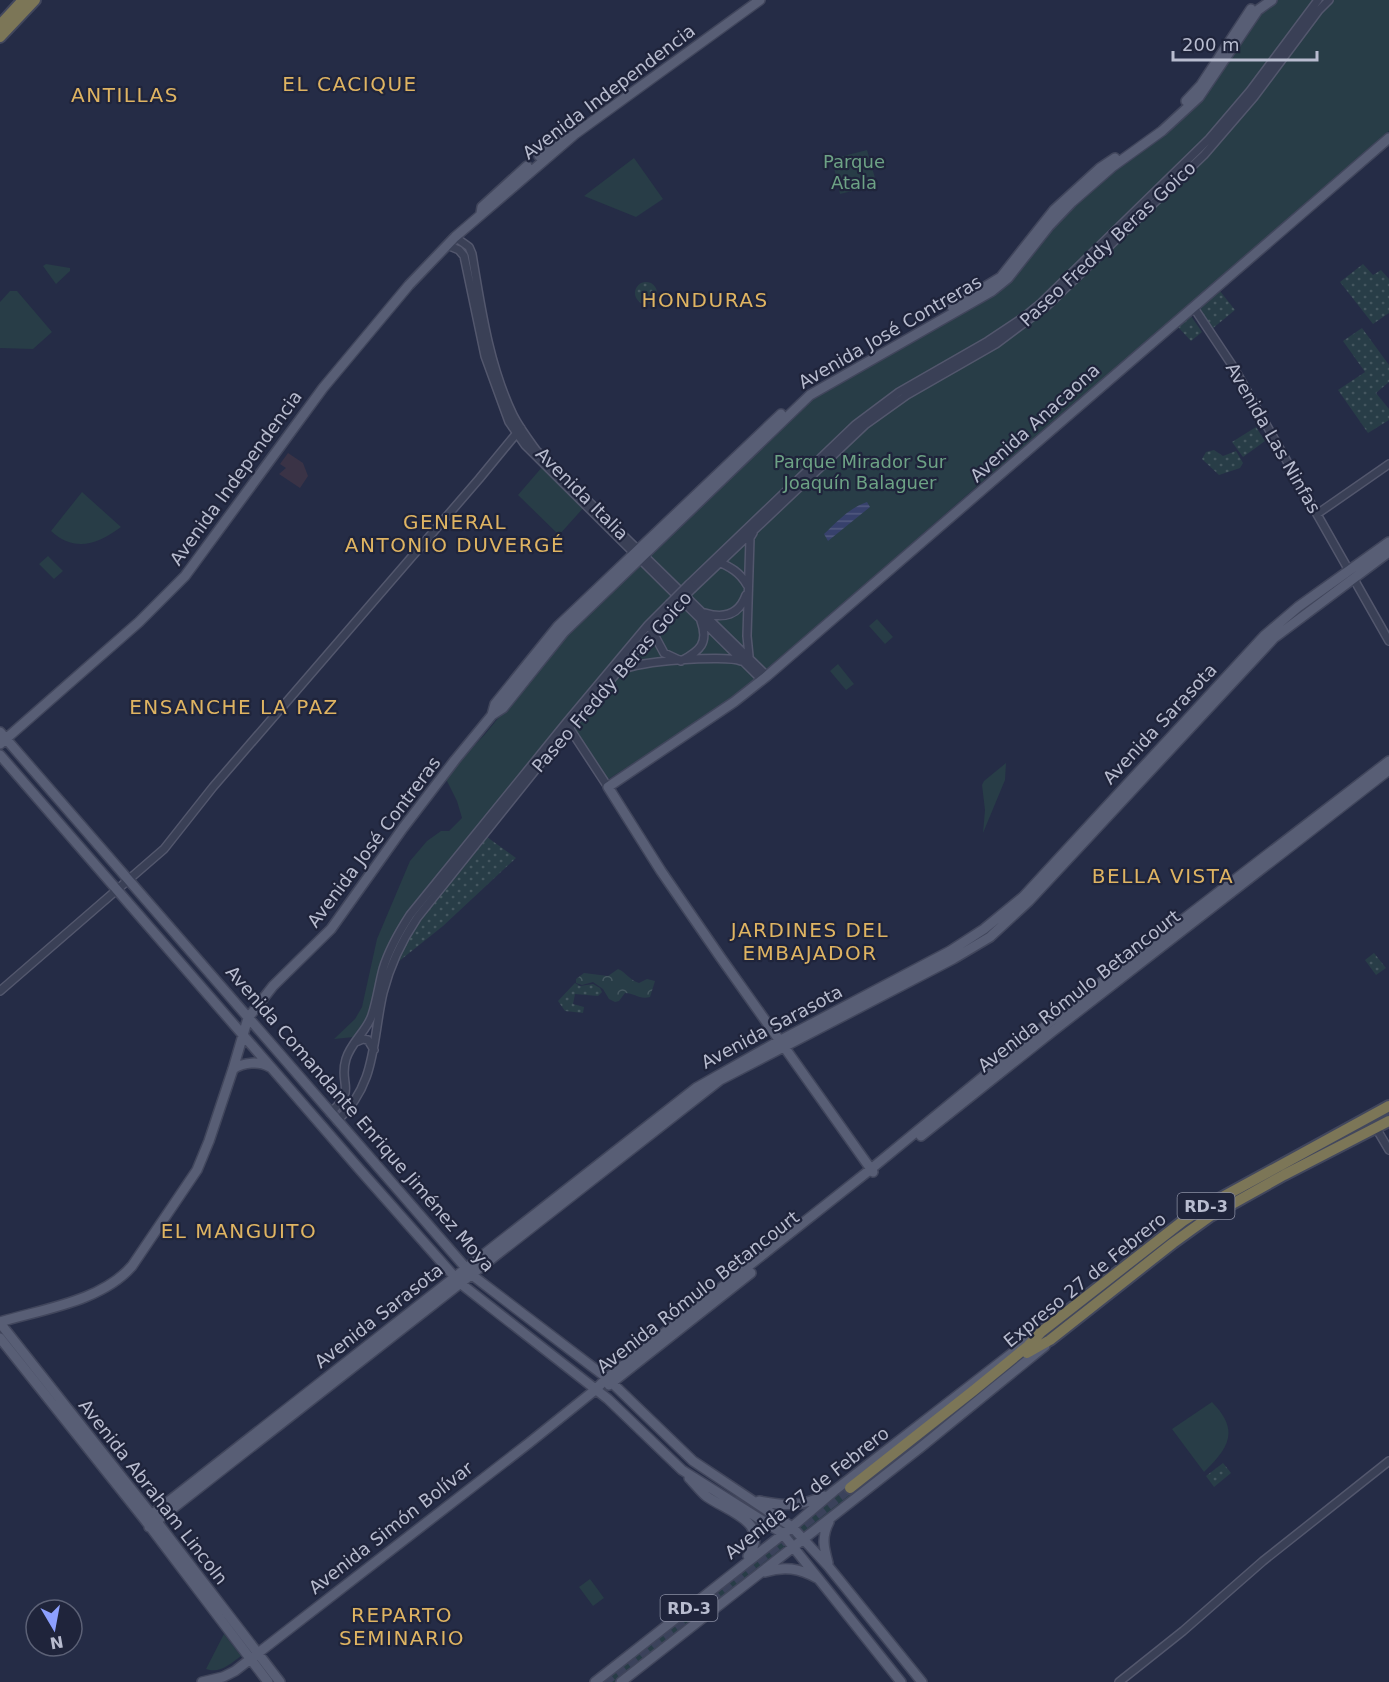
<svg xmlns="http://www.w3.org/2000/svg" width="1389" height="1682" font-family="'DejaVu Sans',sans-serif">
<style>
.medical{fill:#3a3346}
.grass{fill:url(#grass-dots)}
.forest{fill:url(#forest-crowns)}
.park{fill:#283d47}
.water{fill:url(#water-rules)}
.lines{fill:none;stroke-linecap:round;stroke-linejoin:round}
.highway-tunnel{stroke:#3b425b;stroke-width:10;stroke-dasharray:10 5;stroke-linecap:butt}
.minor-casing{stroke:#53576d;stroke-width:10}
.major-casing{stroke:#41465c;stroke-width:12}
.highway-casing{stroke:#42475d;stroke-width:14}
.minor{stroke:#3a4056;stroke-width:7}
.major{stroke:#585e75;stroke-width:9}
.highway{stroke:#7c7657;stroke-width:10}
.minor-bridge-casing{stroke:#53576d;stroke-width:10;stroke-linecap:butt}
.minor-bridge{stroke:#3a4056;stroke-width:7}
.labels{text-anchor:middle;stroke-width:4.5;stroke-linejoin:round;paint-order:stroke}
.shield{fill:#1f243b;stroke:#8a8ea3;stroke-width:1.5}
.shield-label{font-size:16px;font-weight:bold;fill:#b8bccf}
.street-label{font-size:18px;fill:#b8bccf;stroke:#1f243b}
.park-label{font-size:18px;fill:#6da285;stroke:#1f243b}
.neighbourhood-label{font-size:20px;letter-spacing:1.5px;fill:#dfb462;stroke:#1f243b}
</style>
<defs>
<pattern id="grass-dots" width="8" height="8" patternUnits="userSpaceOnUse" patternTransform="scale(1.5)"><rect width="8" height="8" fill="#283d47"/><path d="M2 2h.1M6 6h.1" fill="none" stroke="#455760" stroke-width="1.8" stroke-linecap="round"/></pattern>
<pattern id="forest-crowns" width="20" height="18" patternUnits="userSpaceOnUse" patternTransform="scale(1.5)"><rect width="20" height="18" fill="#283d47"/><path d="M2 6a3 3 0 1 1 6 0M12 15a3 3 0 1 1 6 0" fill="none" stroke="#455760"/></pattern>
<pattern id="water-rules" width="6" height="5" patternUnits="userSpaceOnUse" patternTransform="scale(1.5)"><rect width="6" height="5" fill="#37416c"/><path d="M0 2.5h6" fill="none" stroke="#525a80"/></pattern>
</defs>
<rect width="100%" height="100%" fill="#252c46"/>
<path class="medical" d="M288,453l15,10 5,13 -8,12 -21,-14 7,-6 -6,-4z"/>
<path class="grass" d="M1363,264l10,11 8,-5 8,9v34l-16,11 -33,-42z
M635 293a11 11 0 1 1 22 0a11 11 0 1 1-22 0Z
M1220,291l15,19 -23,19 -15,-21z
M1191,316l11,16 -11,9 -13,-14z
M1362,328l27,37v17l-13,11 13,16v11l-21,13 -30,-43 27,-18 -22,-31z
M1256,427l9,14 -22,16 -11,-15z
M1214,450l9,6 13,-5 7,12 -3,5 -21,7 -17,-16 4,-7z
M487,837l29,21 -73,68 -50,40 16,-31z
M1374,953l12,15 -10,7 -11,-15z
M575,983l5,3 13,-2 7,4 2,4 -4,4 -23,-2 -2,10 11,3 -1,6 -18,-2 -7,-10z
M1223,1463l8,10 -17,14 -8,-11z"/>
<path class="forest" d="M618,969c9,4 10,10 21,14l8,-4 8,2 -5,16c-10,3 -16,-4 -25,-4l-6,8 -4,1 -6,-3 -6,-10 -10,-7 -11,3 -6,-2v-4l8,-6 24,3z"/>
<path class="park" d="M1276,0h113v131l-137,120 -284,243 -204,179 -46,36 -111,71 -41,-60 -172,218 -28,84 -12,15 -20,2 21,-20 7,-12 15,-68 33,-78 17,-20 14,-10h8l13,-13 -5,-17 -12,-24 41,-44 83,-102 243,-234 185,-106 54,-63 39,-40 74,-56 93,-116z
M867,150l10,35 -37,9 -8,-35z
M634,158l29,41 -27,18 -52,-21z
M46,264l24,4v3l-14,13 -13,-18z
M10,291h7l35,41 -19,17 -33,-1v-46z
M543,466l43,39 -27,30 -41,-40z
M82,492l39,35c-23,17 -46,26 -70,4z
M48,556l15,15 -9,8 -15,-15z
M877,619l16,18 -8,7 -16,-18z
M838,664l16,20 -8,6 -16,-19z
M1006,763l-1,17 -22,53 2,-23 -3,-25 2,-4z
M1212,1402c28,29 17,45 -8,70l-32,-43z
M846,1486l9,10 -236,186h-22z
M590,1579l14,19 -11,8 -14,-19z
M224,1634l17,22c-11,8 -21,18 -35,13z"/>
<path class="water" d="M867,502l3,5 -42,34 -4,-7c14,-13 25,-26 43,-32z"/>
<g class="lines">
<path class="highway-tunnel" d="M604,1682l246,-194"/>
<defs>
<path id="minor" d="M455,237l14,10 3,7c9,54 17,111 41,161 6,12 15,24 23,35l231,226
M447,245l12,5 5,6 21,100 24,66 16,23 237,235
M1194,308l40,60 155,273
M1317,514l72,-50
M717,561c13,6 23,11 30,24
M689,584l166,-159 44,-33 89,-51 36,-24 17,-14 168,-164 41,-48 68,-91
M693,588l172,-163 42,-30 89,-51 52,-39 156,-150 50,-58 65,-87 10,-10
M705,613c19,6 34,2 41,-18
M650,627l14,26 17,8c19,-10 28,-18 20,-40
M749,656l-2,-20 3,-98 3,-5
M622,670c13,-9 104,-15 119,-9
M568,726l40,61
M0,991l164,-142 49,-62 266,-308 42,-51
M356,1042l7,-3 5,1 6,10
M330,1113c28,-24 8,-28 16,-54 5,-17 21,-28 26,-44 5,-15 7,-31 11,-46 6,-20 16,-37 27,-54l156,-192 82,-98 21,-21
M337,1121c40,-37 35,-80 46,-128 7,-28 18,-51 34,-75l152,-190 104,-120
M1376,1128l13,22
M1119,1682l64,-51 80,-70 126,-100"/>
<path id="major" d="M1186,101l15,-16 50,-76
M539,156l25,-20
M481,213l1,-6 45,-41
M952,307l49,-30 53,-67 46,-42 15,-10
M492,715l3,-11 63,-78 223,-212
M0,732l472,543 135,103 86,83 99,66 36,39 94,116
M0,744l139,-122 46,-46 138,-188 86,-103 46,-48 120,-103 185,-134
M0,755l361,416 99,112 148,116 74,71 100,63 119,149
M233,1069c11,-7 26,-8 37,-2
M921,1136l132,-105 336,-261
M873,1172l-152,-214 -60,-87 -53,-84 126,-85 33,-26 622,-538
M0,1322c43,-13 102,-21 132,-56l65,-96 12,-29 24,-72 15,-51 25,-32 58,-57 72,-101 52,-68 37,-45 11,-7 61,-76 246,-237 182,-104 16,-13 41,-52 23,-24 40,-35 50,-36 37,-34 59,-87 14,-10
M0,1323l151,191 129,168
M0,1338l145,182 123,162
M609,1385l142,-112
M689,1478c6,6 11,13 17,18 22,16 66,26 42,60
M759,1501c26,5 40,6 65,-5
M145,1520l551,-432 83,-47 171,-90 34,-22 39,-32 241,-261 34,-29 91,-65
M149,1527l571,-447 233,-121 37,-22 39,-36 245,-263 115,-86
M828,1563c-4,-15 -7,-26 1,-41
M765,1572c19,-6 34,-4 52,6
M202,1682l21,-5 12,-6 294,-228 66,-53 12,-12 264,-209 175,-144 343,-264
M595,1682l197,-155 42,-36 195,-151
M621,1682l300,-235 124,-101"/>
<path id="highway" d="M0,25l23,-25
M0,37l35,-37
M1027,1353l23,-13 123,-97 36,-26 75,-42 105,-54
M850,1488l123,-97 55,-45 13,-14 142,-111 25,-16 181,-99"/>
</defs>
<use href="#minor" class="minor-casing"/>
<use href="#major" class="major-casing"/>
<use href="#highway" class="highway-casing"/>
<use href="#minor" class="minor"/>
<use href="#major" class="major"/>
<use href="#highway" class="highway"/>
<defs>
<path id="minor-bridge" d="M669,604l20,-20
M673,608l20,-20"/>
</defs>
<use href="#minor-bridge" class="minor-bridge-casing"/>
<use href="#minor-bridge" class="minor-bridge"/>
</g>
<g class="labels">
<g class="shield">
<rect x="1177.5" y="1193" width="57" height="26" rx="4.5"/>
<rect x="660.5" y="1595" width="57" height="26" rx="4.5"/>
</g>
<g class="shield-label">
<text x="1206" y="1212">RD-3</text>
<text x="689" y="1614">RD-3</text>
</g>
<g class="street-label">
<text transform="translate(609 92) rotate(-37)" y="6">Avenida Independencia</text>
<text transform="translate(1108 244) rotate(-43)" y="6">Paseo Freddy Beras Goico</text>
<text transform="translate(890 332) rotate(-30)" y="6">Avenida José Contreras</text>
<text transform="translate(1035 423) rotate(-42)" y="6">Avenida Anacaona</text>
<text transform="translate(1273 438) rotate(60)" y="6">Avenida Las Ninfas</text>
<text transform="translate(236 478) rotate(-54)" y="6">Avenida Independencia</text>
<text transform="translate(582 494) rotate(45)" y="6">Avenida Italia</text>
<text transform="translate(612 682) rotate(-49)" y="6">Paseo Freddy Beras Goico</text>
<text transform="translate(1160 724) rotate(-47)" y="6">Avenida Sarasota</text>
<text transform="translate(374 842) rotate(-53)" y="6">Avenida José Contreras</text>
<text transform="translate(1079 991) rotate(-38)" y="6">Avenida Rómulo Betancourt</text>
<text transform="translate(772 1027) rotate(-28)" y="6">Avenida Sarasota</text>
<text transform="translate(360 1119) rotate(49)" y="6">Avenida Comandante Enrique Jiménez Moya</text>
<text transform="translate(1085 1280) rotate(-39)" y="6">Expreso 27 de Febrero</text>
<text transform="translate(698 1292) rotate(-38)" y="6">Avenida Rómulo Betancourt</text>
<text transform="translate(379 1316) rotate(-38)" y="6">Avenida Sarasota</text>
<text transform="translate(153 1492) rotate(52)" y="6">Avenida Abraham Lincoln</text>
<text transform="translate(807 1493) rotate(-38)" y="6">Avenida 27 de Febrero</text>
<text transform="translate(391 1528) rotate(-38)" y="6">Avenida Simón Bolívar</text>
</g>
<g class="park-label">
<text x="854" y="168">Parque<tspan x="854" dy="21">Atala</tspan></text>
<text x="860" y="468">Parque Mirador Sur<tspan x="860" dy="21">Joaquín Balaguer</tspan></text>
</g>
<g class="neighbourhood-label">
<text x="350" y="91">EL CACIQUE</text>
<text x="125" y="102">ANTILLAS</text>
<text x="705" y="307">HONDURAS</text>
<text x="455" y="529">GENERAL<tspan x="455" dy="23">ANTONIO DUVERGÉ</tspan></text>
<text x="234" y="714">ENSANCHE LA PAZ</text>
<text x="1163" y="883">BELLA VISTA</text>
<text x="810" y="937">JARDINES DEL<tspan x="810" dy="23">EMBAJADOR</tspan></text>
<text x="239" y="1238">EL MANGUITO</text>
<text x="402" y="1622">REPARTO<tspan x="402" dy="23">SEMINARIO</tspan></text>
</g>
</g>
<g transform="translate(54 1628) rotate(170)"><circle r="28" fill="#1f243b" stroke="#5c6176" stroke-width="1.5"/>
<path d="M0-4.5L10 22L0 15L-10 22Z" fill="#8da0ff"/>
<text y="-9" font-size="16" font-weight="bold" text-anchor="middle" fill="#b8bccf">N</text>
</g>
<path d="M1173 51v9h144v-9" fill="none" stroke="#b8bccf" stroke-width="3"/>
<text x="1182" y="51" font-size="18" fill="#b8bccf" stroke="#1f243b" stroke-width="4.5" paint-order="stroke">200 m</text>
</svg>
